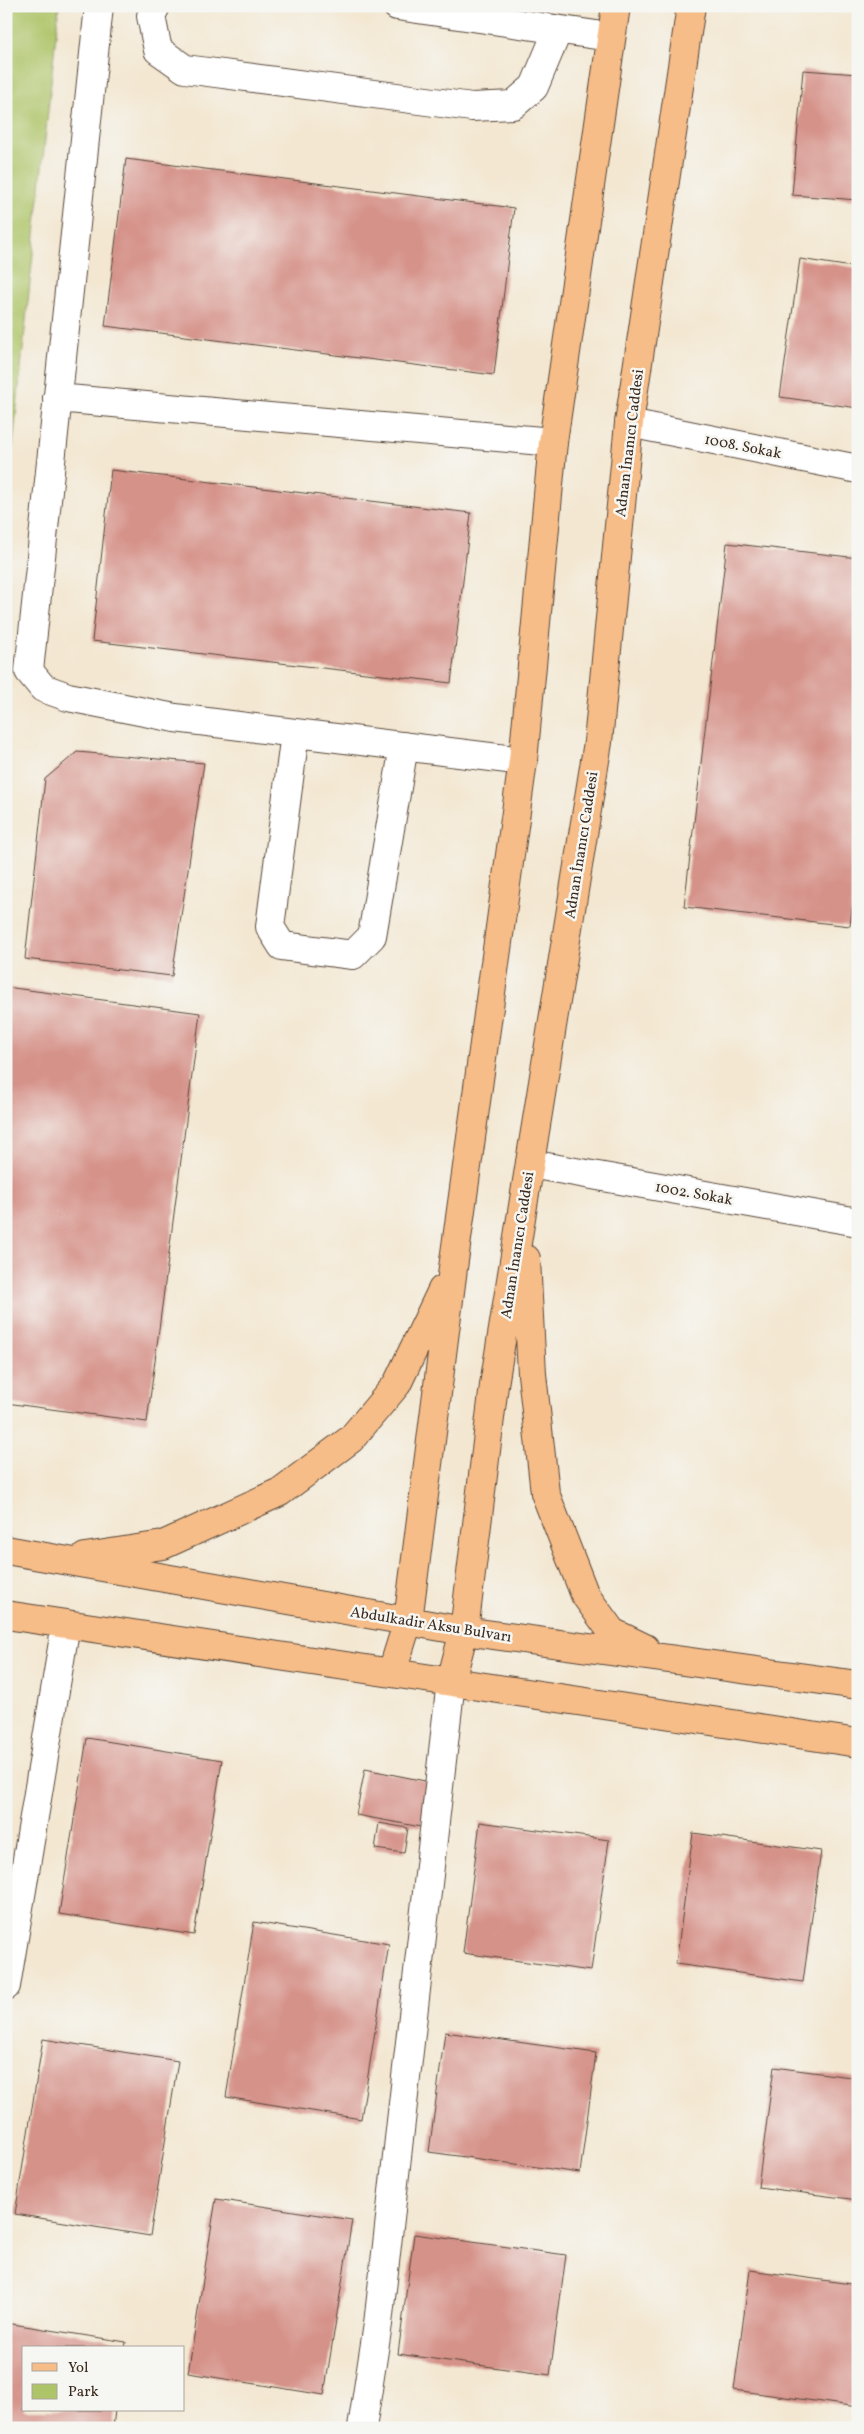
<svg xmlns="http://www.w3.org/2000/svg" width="864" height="2434" font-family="Vollkorn,serif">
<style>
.green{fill:#adc468;stroke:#747743}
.building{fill:#d59289}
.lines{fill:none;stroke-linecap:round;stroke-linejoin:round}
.minor-casing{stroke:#574639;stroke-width:30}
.major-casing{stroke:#574639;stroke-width:30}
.minor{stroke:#fff;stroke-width:28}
.major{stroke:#f7bd88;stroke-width:28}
.labels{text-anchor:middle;stroke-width:5;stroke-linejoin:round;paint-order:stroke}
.street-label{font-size:15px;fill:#3b2a1e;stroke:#f6f6f2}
</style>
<rect width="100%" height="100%" fill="#f6f6f2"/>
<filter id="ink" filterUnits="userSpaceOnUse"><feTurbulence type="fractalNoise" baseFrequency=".02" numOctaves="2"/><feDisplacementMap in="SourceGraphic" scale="10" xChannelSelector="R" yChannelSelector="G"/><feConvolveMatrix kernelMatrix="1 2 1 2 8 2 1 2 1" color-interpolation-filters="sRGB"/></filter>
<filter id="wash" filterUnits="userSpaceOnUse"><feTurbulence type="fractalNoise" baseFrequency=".0096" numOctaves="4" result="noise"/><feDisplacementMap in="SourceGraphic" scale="20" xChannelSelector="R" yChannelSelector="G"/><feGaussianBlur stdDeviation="1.12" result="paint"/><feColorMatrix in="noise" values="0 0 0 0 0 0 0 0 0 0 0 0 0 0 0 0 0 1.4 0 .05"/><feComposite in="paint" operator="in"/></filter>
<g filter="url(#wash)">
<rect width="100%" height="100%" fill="#f3e7d1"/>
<path class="green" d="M6,6h53l-53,505z"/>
<g id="blocks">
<path class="building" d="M803,70l55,4v126l-66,-5z
M126,159l388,49 -20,167 -389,-49z
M800,259l58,9v140l-78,-11z
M111,470l360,43 -20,170 -359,-42z
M727,543l131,15v303l-8,65 -166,-19z
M77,752l127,11 -32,213 -147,-17 20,-180z
M6,987l194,26 -53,409 -141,-19z
M87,1738l135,22 -28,175 -135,-21z
M365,1769l65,13 -9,45 -65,-12z
M480,1822l129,18 -18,131 -128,-18z
M379,1823l29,5 -4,25 -29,-4z
M693,1833l128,18 -18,131 -127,-18z
M254,1922l135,22 -28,175 -135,-22z
M445,2032l151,21 -16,120 -151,-21z
M43,2039l135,22 -28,175 -135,-22z
M774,2067l84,11v122l-100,-13z
M216,2199l136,21 -28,175 -136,-22z
M414,2234l152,21 -16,120 -152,-21z
M750,2270l108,15v122l-124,-17z
M6,2323l120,19 -1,6h-101v62h91l-2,18h-107z"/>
</g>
</g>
<g filter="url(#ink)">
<use href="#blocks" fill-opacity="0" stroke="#574639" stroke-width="1"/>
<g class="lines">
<defs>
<path id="minor" d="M99,6l-70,665 14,17 25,9 107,21 348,43
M156,6l-5,10 7,34 27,19 287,38 41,-2 21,-18 24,-57
M397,6l213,31
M57,398l496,44
M629,423l229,46
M295,733l-25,194 12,19 71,9 19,-19 32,-190
M530,1164l328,58
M6,1986l60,-362
M362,2428l16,-104 73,-643"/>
<path id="major" d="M526,1259l6,115 13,119 40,102 27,37 33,16
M6,1550l458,81 394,54
M85,1557l78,-12 117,-53 71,-53 46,-55 45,-94
M6,1615l852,128
M392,1672l16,-51 45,-353 70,-507 30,-319 63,-436
M451,1681l13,-50 30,-246 104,-643 31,-319 62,-417"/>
</defs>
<use href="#minor" class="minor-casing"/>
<use href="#major" class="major-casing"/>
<use href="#minor" class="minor"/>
<use href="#major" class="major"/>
</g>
</g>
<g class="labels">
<g class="street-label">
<text transform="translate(629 443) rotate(-83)" y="5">Adnan İnanıcı Caddesi</text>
<text transform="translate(743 446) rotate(11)" y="5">1008. Sokak</text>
<text transform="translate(581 845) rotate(-81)" y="5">Adnan İnanıcı Caddesi</text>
<text transform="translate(694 1193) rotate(10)" y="5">1002. Sokak</text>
<text transform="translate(517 1245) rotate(-81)" y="5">Adnan İnanıcı Caddesi</text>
<text transform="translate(431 1624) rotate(9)" y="5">Abdulkadir Aksu Bulvarı</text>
</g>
</g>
<rect width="864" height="2434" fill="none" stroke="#f6f6f2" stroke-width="25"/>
<rect x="22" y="2346" width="162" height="65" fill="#f6f6f2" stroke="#aba49d"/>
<rect x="32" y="2363" width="25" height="8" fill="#f7bd88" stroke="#aba49d"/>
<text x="68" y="2372" font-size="15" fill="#3b2a1e">Yol</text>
<rect x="32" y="2384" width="25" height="15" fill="#adc468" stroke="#aba49d"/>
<text x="68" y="2396" font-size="15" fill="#3b2a1e">Park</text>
</svg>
